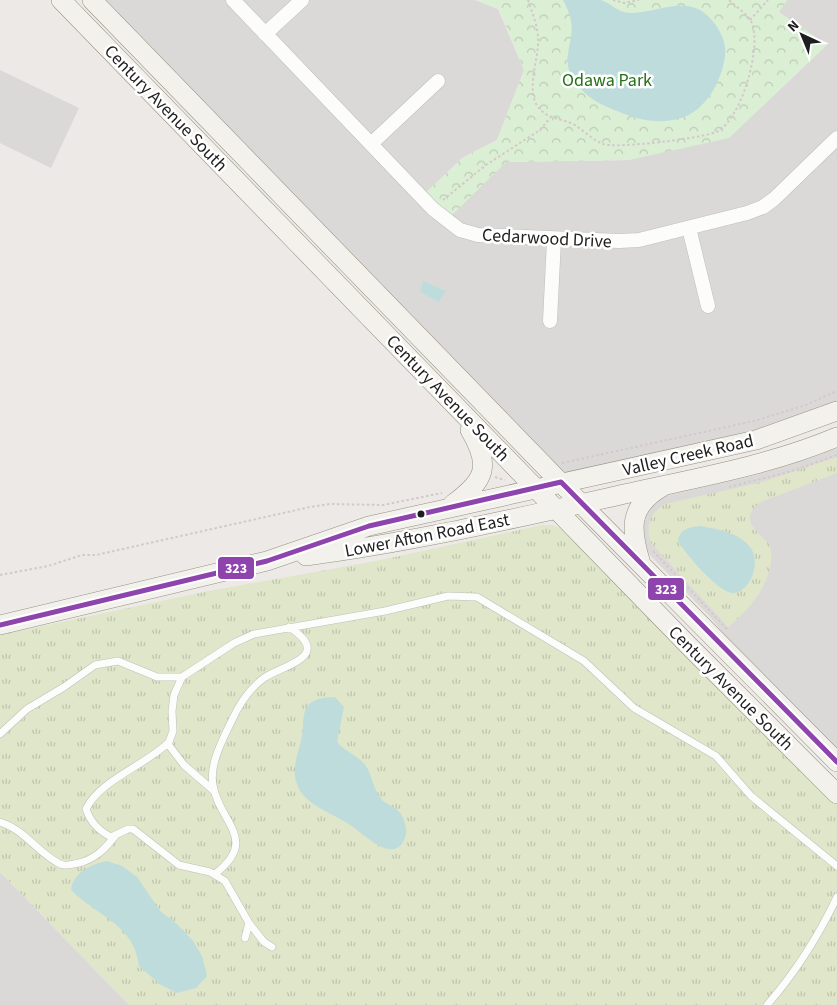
<svg xmlns="http://www.w3.org/2000/svg" width="837" height="1005" font-family="'Source Sans 3',sans-serif">
<style>
.residential{fill:#dbd9d8}
.religious{fill:#dad9d8}
.grass{fill:url(#grass-tufts)}
.park{fill:url(#park-crowns)}
.water{fill:#bedcdc}
.lines{fill:none;stroke-linecap:round;stroke-linejoin:round}
.lane-casing{stroke:#bfbebd;stroke-width:8}
.street-casing{stroke:#bfbebd;stroke-width:15}
.secondary-casing{stroke:#959181;stroke-width:20}
.path{stroke:#d5c8c9;stroke-width:2;stroke-dasharray:2.5 2.5;stroke-linecap:butt}
.lane{stroke:#fcfcfb;stroke-width:7}
.street{stroke:#fcfcfb;stroke-width:14}
.secondary{stroke:#f2f1eb;stroke-width:19}
.bus-1-casing{stroke:#fff;stroke-width:9}
.bus-1{stroke:#8e44ad;stroke-width:5}
.bus-dot{fill:#1e1e1e;stroke:#fff;stroke-width:2}
.labels{text-anchor:middle;stroke-width:5;stroke-linejoin:round;paint-order:stroke}
.park-label{font-size:18px;fill:#247117;stroke:#fff}
.street-label{font-size:18px;fill:#1e1e1e;stroke:#fff}
.line-badge{stroke:#fff;stroke-width:2}
.badge-label{font-size:14px;text-anchor:middle;font-weight:bold;fill:#fff}
</style>
<defs>
<pattern id="grass-tufts" width="24" height="20" patternUnits="userSpaceOnUse" patternTransform="scale(1.25)"><rect width="24" height="20" fill="#dfe6c9"/><path d="M3 7l-1-3M5 7V3M7 7l1-3M15 17l-1-3M17 17v-4M19 17l1-3" fill="none" stroke="#bfc5ac"/></pattern>
<pattern id="park-crowns" width="20" height="18" patternUnits="userSpaceOnUse" patternTransform="scale(1.25)"><rect width="20" height="18" fill="#dbefd5"/><path d="M2 6a3 3 0 1 1 6 0M12 15a3 3 0 1 1 6 0" fill="none" stroke="#bcccb6"/></pattern>
</defs>
<rect width="100%" height="100%" fill="#ece9e7"/>
<path class="residential" d="M102,0h373l23,9 26,61 -27,70 -35,18 -16,62 60,-58 123,-2 198,-115 -49,-33 9,-12h50v411l-262,69 -26,-20z
M837,448v304l-90,-89 -36,-45 -66,-68 -4,-33 20,-20 95,-22z
M0,872l129,133h-129z"/>
<path class="religious" d="M0,70l79,38 -28,60 -51,-25z
M837,485v33l-18,7 -5,-8 -15,6 2,8 -29,9 -3,-9h-6l-3,-19z"/>
<path class="grass" d="M837,457v16l-76,29c-24,16 -4,29 9,43 7,32 -18,63 -42,82l-77,-84c-6,-18 -1,-30 14,-39l97,-22z
M542,525h10l13,5 272,274v201h-708l-129,-133v-237l209,-44 172,-31z"/>
<path class="park" d="M475,0h312l-8,12 48,33 -98,93 -100,22 -123,2 -60,59 -25,-24 41,-39 35,-18 27,-70 -25,-61z"/>
<path class="water" d="M563,0c10,0 27,0 38,0 11,4 17,13 30,13 22,0 46,-13 67,-4 15,7 30,30 27,47 -3,24 -19,55 -44,62 -21,6 -39,3 -59,-5 -20,-8 -32,-12 -46,-30 -18,-22 -1,-40 -5,-62 -1,-7 -5,-15 -8,-21z
M423,281l23,10 -7,11 -19,-10z
M700,526c17,3 38,6 50,21 11,13 2,45 -17,46 -13,1 -50,-41 -55,-53 2,-11 12,-13 22,-14z
M335,697l9,10 -7,35c8,10 21,13 29,24 6,9 8,26 16,34 5,5 13,6 18,13 4,5 7,15 6,21 -9,36 -44,-2 -57,-10 -17,-11 -46,-20 -52,-40 -7,-19 5,-37 6,-56 0,-25 8,-30 32,-31z
M107,861l15,5 15,11 24,35 16,12 16,17 9,15 5,20 -11,12 -19,5 -16,-8 -22,-19c-5,-42 -42,-50 -68,-76 2,-18 21,-26 36,-29z"/>
<g class="lines">
<defs>
<path id="lane" d="M0,734l27,-25 37,-22 31,-22 23,-4 39,16h25
M168,744l16,21 30,26
M0,822c24,7 39,32 60,42 6,3 13,0 19,-1 16,-4 26,-14 36,-27
M215,874c45,-35 4,-51 -2,-89 -4,-21 10,-46 19,-65 7,-15 18,-32 32,-42 18,-13 71,-21 25,-51
M249,923l15,19 8,5
M245,938l4,-15 -24,-42 -15,-9 -31,-7 -46,-36h-5l-17,8c-12,-6 -21,-16 -25,-28 14,-29 60,-44 83,-67l4,-11 -1,-20 2,-16 8,-18 52,-34 20,-9 131,-23 63,-15 29,1 107,64 50,47 82,48 35,40 86,70
M767,1005c29,-33 51,-68 70,-108"/>
<path id="street" d="M233,0l200,209 27,21 18,5 141,6 20,-1 108,-27 16,-6 11,-8 63,-61
M265,34l37,-34
M371,144l67,-63
M689,228l19,78
M550,321l4,-81"/>
<path id="secondary" d="M61,0l627,645 149,149
M92,0l504,519 241,243
M453,504c33,-24 38,-38 17,-74
M306,556c101,-13 201,-36 301,-58 77,-18 156,-30 230,-61
M641,564c-10,-33 -14,-57 21,-77
M0,625l267,-64 102,-35 387,-86 81,-29"/>
</defs>
<use href="#lane" class="lane-casing"/>
<use href="#street" class="street-casing"/>
<use href="#secondary" class="secondary-casing"/>
<path class="path" d="M528,0c4,12 9,24 10,37 2,20 -13,52 0,70 10,13 24,11 37,18 9,6 18,15 28,19 11,5 105,-6 115,-13 24,-13 45,-87 33,-110 -5,-8 -16,-15 -22,-21
M613,0l11,3 15,-3
M750,20l18,-20
M443,200l43,-35 54,-35 10,-12
M562,463l192,-42 49,-15 34,-15
M495,477l10,3
M729,487l63,-16 45,-16
M653,551l74,78
M0,575l48,-9 34,-11h14l214,-48 20,-3 53,1 59,-12"/>
<use href="#lane" class="lane"/>
<use href="#street" class="street"/>
<use href="#secondary" class="secondary"/>
<defs>
<path id="bus-1" d="M0,625l267,-64 102,-35 192,-44 276,280"/>
</defs>
<use href="#bus-1" class="bus-1-casing"/>
<use href="#bus-1" class="bus-1"/>
</g>
<circle class="bus-dot" cx="421" cy="514" r="4.5"/>
<g class="labels">
<g class="park-label">
<text x="607" y="86">Odawa Park</text>
</g>
<g class="street-label">
<text transform="translate(166 108) rotate(46)" y="6">Century Avenue South</text>
<text transform="translate(547 238) rotate(3)" y="6">Cedarwood Drive</text>
<text transform="translate(448 398) rotate(46)" y="6">Century Avenue South</text>
<text transform="translate(688 455) rotate(-13)" y="6">Valley Creek Road</text>
<text transform="translate(427 535) rotate(-11)" y="6">Lower Afton Road East</text>
<text transform="translate(731 688) rotate(45)" y="6">Century Avenue South</text>
</g>
</g>
<g class="line-badge">
<rect x="217" y="556" width="38" height="24" rx="5" fill="#8e44ad"/>
<rect x="647" y="577" width="38" height="24" rx="5" fill="#8e44ad"/>
</g>
<g class="badge-label">
<text x="236" y="573">323</text>
<text x="666" y="594">323</text>
</g>
<g transform="translate(802 35) rotate(316)" stroke="#ffffff" stroke-width="4" paint-order="stroke">
<path d="M0-4L9 19L0 12L-9 19Z" fill="#1e1e1e"/>
<text y="-8" font-size="14" font-weight="bold" text-anchor="middle" fill="#1e1e1e">N</text>
</g>
</svg>
